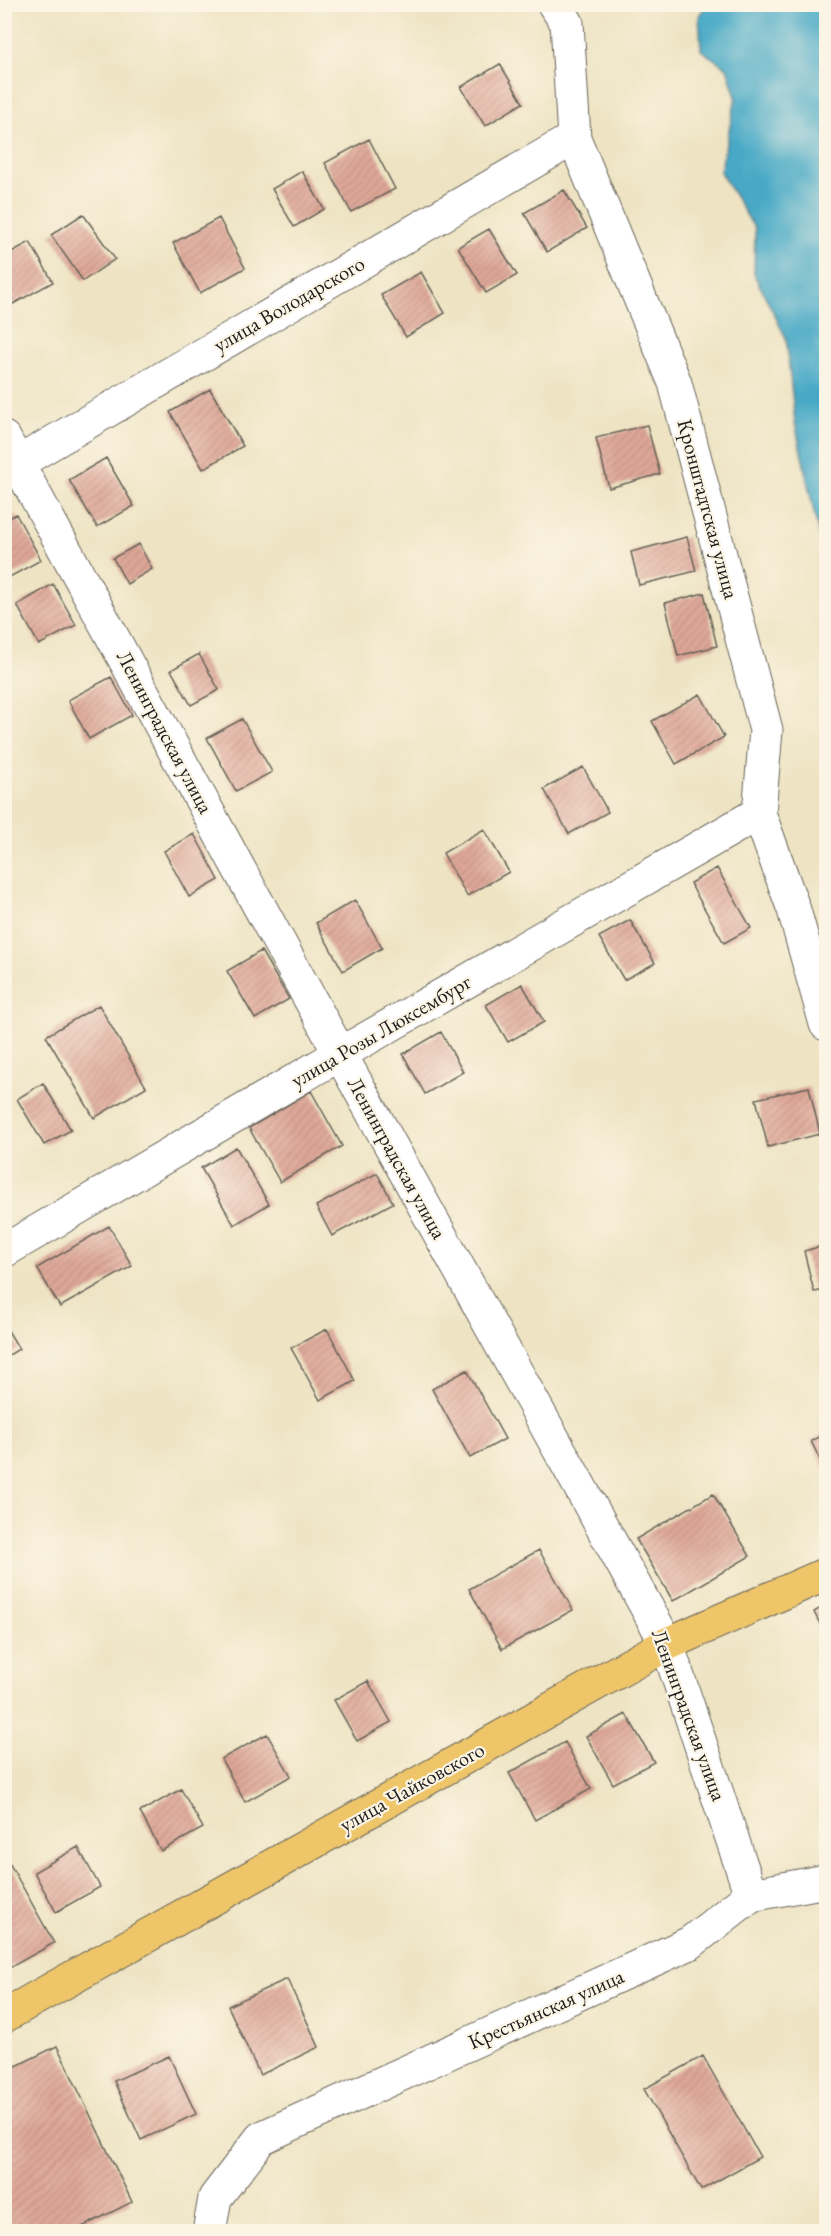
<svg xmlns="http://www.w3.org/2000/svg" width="831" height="2236" font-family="'EB Garamond',serif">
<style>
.water{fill:#47a9c6;stroke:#326271;stroke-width:1.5}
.building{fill:url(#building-hatch)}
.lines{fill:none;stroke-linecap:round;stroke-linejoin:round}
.minor-casing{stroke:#666257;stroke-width:35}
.major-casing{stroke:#666257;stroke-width:35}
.minor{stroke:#fff;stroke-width:33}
.major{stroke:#eec569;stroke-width:33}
.labels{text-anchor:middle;stroke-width:4.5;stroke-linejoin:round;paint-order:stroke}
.street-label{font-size:21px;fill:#1c1c1c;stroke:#fcf5e5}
</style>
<defs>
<pattern id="building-hatch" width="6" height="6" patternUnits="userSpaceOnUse" patternTransform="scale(1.5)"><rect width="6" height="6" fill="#dea798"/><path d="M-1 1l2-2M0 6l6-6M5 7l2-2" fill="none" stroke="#be8f82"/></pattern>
</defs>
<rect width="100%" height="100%" fill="#fcf5e5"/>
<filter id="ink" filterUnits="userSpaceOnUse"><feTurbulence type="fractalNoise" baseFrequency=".0167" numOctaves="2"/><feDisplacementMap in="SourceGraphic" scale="12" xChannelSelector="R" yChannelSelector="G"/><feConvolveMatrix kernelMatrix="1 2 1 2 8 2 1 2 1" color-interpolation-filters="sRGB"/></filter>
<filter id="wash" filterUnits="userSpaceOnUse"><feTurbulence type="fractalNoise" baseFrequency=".008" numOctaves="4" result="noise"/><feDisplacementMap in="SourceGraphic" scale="24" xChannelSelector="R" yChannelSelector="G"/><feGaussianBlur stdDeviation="1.35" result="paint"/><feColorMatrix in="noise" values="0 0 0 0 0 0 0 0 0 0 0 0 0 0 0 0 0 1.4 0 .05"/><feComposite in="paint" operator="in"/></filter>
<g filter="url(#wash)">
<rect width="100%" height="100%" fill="#eee4c4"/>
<path class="water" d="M706,5h120v564l-31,-146 -9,-85 -32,-64 1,-45 -35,-57 16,-75 -9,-29 -26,-18 -2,-34z"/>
<g id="blocks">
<path class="building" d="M500,64l23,39 -38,23 -24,-39z
M369,139l26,50 -44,23 -26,-49z
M302,171l22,38 -30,18 -22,-38z
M564,190l23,38 -40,24 -23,-39z
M83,214l32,45 -32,22 -32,-46z
M219,218l26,50 -45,25 -27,-50z
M489,229l28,46 -31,18 -28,-46z
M30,242l23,40 -49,27v-53z
M421,272l24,41 -39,24 -25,-42z
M210,389l33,57 -40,23 -33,-57z
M647,425l13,49 -51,14 -13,-50z
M106,458l28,48 -37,21 -28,-47z
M16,514l25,46 -37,20v-59z
M687,537l9,34 -57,14 -8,-33z
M139,544l13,25 -25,15 -14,-26z
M53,584l23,41 -37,20 -22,-40z
M704,593l13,53 -39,10 -13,-53z
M199,654l20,36 -28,15 -20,-35z
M111,677l21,38 -43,24 -21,-39z
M700,694l24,43 -48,27 -24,-43z
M242,719l30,53 -36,19 -29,-53z
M583,767l25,45 -39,22 -25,-45z
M484,829l25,43 -42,24 -24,-43z
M194,834l25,46 -30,17 -25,-46z
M717,868l34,60 -27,15 -34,-60z
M355,900l27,48 -39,23 -27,-48z
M630,920l25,43 -31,17 -25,-43z
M261,951l28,48 -34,20 -28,-48z
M522,984l22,38 -36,20 -22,-37z
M99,1005l47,82 -52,31 -48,-82z
M441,1032l22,40 -38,22 -22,-40z
M43,1083l28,47 -27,15 -27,-46z
M809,1087l11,47 -52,13 -12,-48z
M311,1091l31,55 -62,36 -31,-54z
M236,1147l33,57 -35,21 -33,-57z
M377,1173l16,30 -61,33 -16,-30z
M109,1226l23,40 -72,41 -23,-39z
M826,1245v45l-12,2 -10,-41z
M4,1324l15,25 -15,9z
M327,1329l28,52 -35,19 -29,-52z
M467,1370l38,69 -35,19 -38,-69z
M826,1433v39l-15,-31z
M713,1494l37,62 -77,45 -37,-62z
M539,1550l34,60 -71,39 -33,-60z
M826,1605v31l-12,-24z
M368,1681l23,41 -34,19 -23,-41z
M626,1714l28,48 -41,22 -27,-48z
M267,1734l24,42 -46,26 -24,-43z
M565,1742l26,47 -56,31 -26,-47z
M181,1789l22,39 -42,23 -21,-39z
M78,1847l22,40 -44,25 -22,-40z
M7,1859l47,84 -50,28v-110z
M287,1979l32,68 -59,28 -32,-69z
M57,2046l75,156 -60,30h-57l-11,-21v-139z
M169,2056l27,58 -55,26 -27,-59z
M703,2056l57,101 -59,33 -57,-101z"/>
</g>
</g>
<g filter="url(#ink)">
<use href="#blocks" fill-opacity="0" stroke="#666257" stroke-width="1.5"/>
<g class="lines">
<defs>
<path id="minor" d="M554,4l13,19 7,115 101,245 91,347 -7,83 35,97 32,114
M4,438l336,616 327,590 84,251
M4,471l570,-333
M4,1251l336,-197 419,-241
M209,2232l6,-34 46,-60 429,-195 61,-48 75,-14"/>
<path id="major" d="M4,2016l663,-372 159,-70"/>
</defs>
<use href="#minor" class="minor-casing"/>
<use href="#major" class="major-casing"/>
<use href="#minor" class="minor"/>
<use href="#major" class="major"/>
</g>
</g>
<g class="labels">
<g class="street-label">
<text transform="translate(289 304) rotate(-30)" y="7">улица Володарского</text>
<text transform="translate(708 509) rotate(75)" y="7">Кронштадтская улица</text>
<text transform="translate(165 732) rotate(62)" y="7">Ленинградская улица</text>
<text transform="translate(381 1031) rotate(-30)" y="7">улица Розы Люксембург</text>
<text transform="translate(397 1158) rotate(61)" y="7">Ленинградская улица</text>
<text transform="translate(689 1715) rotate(70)" y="7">Ленинградская улица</text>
<text transform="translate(412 1787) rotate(-29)" y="7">улица Чайковского</text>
<text transform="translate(546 2009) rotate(-24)" y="7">Крестьянская улица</text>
</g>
</g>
<rect width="831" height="2236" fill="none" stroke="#fcf5e5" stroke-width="24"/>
</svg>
